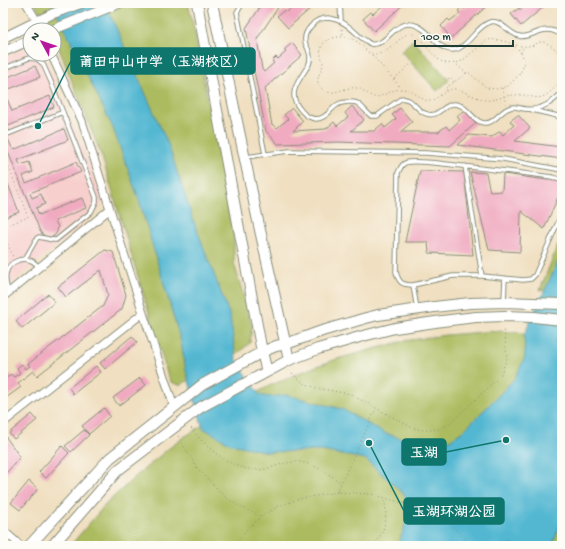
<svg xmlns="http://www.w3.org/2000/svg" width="565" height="549" font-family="'Gochi Hand','LXGW WenKai TC',sans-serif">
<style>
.built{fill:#f7d0cd}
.green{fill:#acbb5e;stroke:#667c49}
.water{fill:#52b7d1;stroke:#387a82}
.building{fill:#f0abc1}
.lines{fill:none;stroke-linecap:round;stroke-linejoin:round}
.service-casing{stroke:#888e7a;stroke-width:5.5}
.minor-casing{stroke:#888e7a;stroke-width:9}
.tertiary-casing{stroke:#888e7a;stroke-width:11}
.secondary-casing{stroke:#888e7a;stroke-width:12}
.path{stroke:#888e7a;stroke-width:1;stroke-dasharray:1 3;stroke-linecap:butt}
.service{stroke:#fff;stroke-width:3.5}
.minor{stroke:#fff;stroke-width:7}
.tertiary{stroke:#fff;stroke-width:9}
.secondary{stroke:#fff;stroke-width:10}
.leader{fill:none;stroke:#0f766e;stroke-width:1.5}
.callout-dot{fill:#0f766e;stroke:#fdfcf7;stroke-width:1.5}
.callout{fill:#0f766e;stroke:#0f766e;stroke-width:1.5}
.callout-label{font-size:14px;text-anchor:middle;font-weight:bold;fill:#fff}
</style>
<rect width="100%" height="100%" fill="#fdfcf7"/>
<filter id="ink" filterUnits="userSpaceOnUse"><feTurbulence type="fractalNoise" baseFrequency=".025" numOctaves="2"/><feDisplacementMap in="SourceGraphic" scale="8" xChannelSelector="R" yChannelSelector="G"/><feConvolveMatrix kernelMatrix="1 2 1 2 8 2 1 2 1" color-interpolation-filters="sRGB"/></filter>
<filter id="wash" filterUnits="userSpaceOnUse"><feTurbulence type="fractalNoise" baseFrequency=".012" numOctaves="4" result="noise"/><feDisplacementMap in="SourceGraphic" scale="16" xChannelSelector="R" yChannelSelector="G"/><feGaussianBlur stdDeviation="0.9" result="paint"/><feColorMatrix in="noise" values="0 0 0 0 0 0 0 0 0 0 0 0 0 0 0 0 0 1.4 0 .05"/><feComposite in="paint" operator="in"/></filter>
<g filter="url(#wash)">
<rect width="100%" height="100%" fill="#f0dfc0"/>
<path class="built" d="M27,47l3,1v6h14l57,139 2,8 -1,4 -7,8 -92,78v-232z"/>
<path class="green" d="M34,3h154l6,25 40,210v25l18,63 -2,17 -12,10 -58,32 -9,-3 -4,-9 -65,-216 -48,-121v-6h-3z
M413,40l36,40 -12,11 -36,-40z
M562,235v57l-22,-2z
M499,331c21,2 42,2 63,4v211h-492l36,-42 30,-28 32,-27 16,-12 16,-10 16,-12 53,-29 37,-16 31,-11 67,-18 42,-6 37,-3z"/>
<path class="water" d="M52,3h53l63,141 24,73 38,99 6,43 24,36 9,2 18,-2 55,14 42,24 52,16 27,-18 35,-35 17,-18 10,-21 -1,-22 38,-82v77l-7,12 7,5v173l-10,26h-154l8,-24 -1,-27 -40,-36 -44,-8 -53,1 -37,-8 -28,-16 -17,-57 -5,-29 -42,-142 -26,-72z"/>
<g id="blocks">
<path class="building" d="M263,3h18l-24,36 5,30 2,3 10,-9 -2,-2 4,-4 2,2 8,-7 -2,-2 8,-7 10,12 -37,33 7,37 1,-1 4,4 11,-9 -4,-4 8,-7 11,13 -10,10 33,-2 8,-7 3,4 11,-9 -3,-4 7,-7 12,14 -13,11h23l8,-7 3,4 11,-9 -4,-4 8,-7 12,14 -12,10h38l8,-6 3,4 11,-10 -3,-4 7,-6 12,13 -26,23 -112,-4 -60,2 -12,-13 -11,-55 -9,-48z
M297,3h20l-29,25 -11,-12 8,-6 2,2z
M380,3h25l-31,28 -11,-12 8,-7 2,2 9,-8z
M471,3h16l1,2 -37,33 -10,-12 7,-7 2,2 10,-8 -2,-2 4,-4 2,2z
M528,3h20l-27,23 -10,-12 8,-6 1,2z
M35,66l5,11 -36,14 8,20 38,-15 4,11 -48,20 -3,-9v-39z
M518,115l12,13 -15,13 46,6 1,-1v13l-104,-14 11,-10 23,2 8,-6 3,4 11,-10 -4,-4z
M64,129l4,11 -50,20 2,5 9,-3 4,10 -10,4 3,7 50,-21 5,10 -51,21 2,5 9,-4 4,10 -9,4 3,7 43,-17 4,10 -31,13 3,6 -1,5 -3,4 -3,1h-4l-5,-3 -2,-3 -32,-79 -5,2v-13l5,-2 5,11z
M420,171l44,1 9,83 -44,-2 -1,-11h-23z
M470,172l16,1 4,19 12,-1 1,-17 59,8v6l-18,41 -23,-18 -1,41 -31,-2z
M6,179l13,33 -16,6v-38z
M105,250l8,2 13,43 -4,14 -85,67 -4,-5 -15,12 3,4 -18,13v-19l8,-7 3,3 6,-4 -3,-5 5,-4 4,5 4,-3 -2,-2 75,-58 5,-11 -7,-25 -35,27 -8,-10z
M48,294l7,8 -33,27 -6,-8z
M132,336l5,6 -32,27 -5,-6z
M96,366l5,6 -28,22 -4,-6z
M140,378l6,7 -27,21 -6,-8z
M104,408l6,8 -21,18 -7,-8z
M32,414l5,6 -23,19 -5,-6z
M84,430l5,5 -18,17 -6,-6z
M3,433l17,24 -17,20z
M62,446l7,7 -23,25 -7,-6z
M29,481l9,8 -18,21 -9,-7z"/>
</g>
</g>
<g filter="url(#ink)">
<use href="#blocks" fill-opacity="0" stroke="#888e7a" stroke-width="1"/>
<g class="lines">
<defs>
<path id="service" d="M243,3l-6,9 28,142
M340,3l1,17
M562,35c-5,-3 -9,-5 -14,-5 -10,-1 -19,9 -29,6 -10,-2 -18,-17 -29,-14 -14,4 -23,28 -38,28 -16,-1 -22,-21 -37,-25 -21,-7 -27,22 -44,19 -3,-1 -5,-4 -8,-5 -12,-10 -18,-19 -35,-21 -6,0 -12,2 -16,7 -4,4 -8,10 -7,16 0,3 2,5 3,8 3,7 3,14 -2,20 -8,13 -19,25 -6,40 5,7 15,13 23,8 6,-3 9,-9 14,-12 3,-2 8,-3 12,-3 3,0 6,0 8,1 5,3 9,9 14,13h6l25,-18c2,1 6,1 8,3 6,4 9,11 17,13 11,4 17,-10 27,-10 14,0 18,18 30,19 10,1 15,-10 23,-14 7,-4 11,-1 18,0 14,2 28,-6 37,-17
M3,69l26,-11 8,1 6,5 8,18 45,115v5l-5,10 -35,28h-3l-14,-3 -2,1 -12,21
M532,110l30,7
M3,124l5,10 55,-22
M246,157l43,-6 137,2 77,6 59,11
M465,166l17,110
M562,180l-10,-3c-36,-5 -72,-9 -107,-13 -9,-1 -33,-4 -40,-1 -4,2 -5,6 -7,10l-2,99c3,11 6,13 17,13l40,-9h29l41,4 8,-1 4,-4 27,-62
M413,285l4,24
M9,293c-5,-13 -6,-28 10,-33 4,-1 9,-1 13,1 2,1 5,4 7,6
M504,301l1,-23"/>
<path id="minor" d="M26,3l11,18 3,9
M51,54l31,67 61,192 31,94
M3,297l107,-88
M3,423l140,-110
M3,530l18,16"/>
<path id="tertiary" d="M52,30l68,-27
M3,38l49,-24 30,-11
M3,52l27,-12"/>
<path id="secondary" d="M197,3l65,349 5,20
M212,3l46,218 31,139
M29,546l81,-88 92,-73 60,-33 14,-6 10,-2 36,-13 44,-13 12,-3 56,-8 36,-4 34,-1 58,2
M52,546l66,-76 83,-63 88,-47 29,-11 45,-13 32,-8 47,-7 34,-4 28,-1 30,1 28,3"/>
</defs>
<use href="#service" class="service-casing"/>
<use href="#minor" class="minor-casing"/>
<use href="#tertiary" class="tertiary-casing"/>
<use href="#secondary" class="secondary-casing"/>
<path class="path" d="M342,29l1,7
M521,53v-2l3,-4
M372,55l29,33
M562,58c-3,-7 -14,-17 -22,-16 -3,1 -4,2 -6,3 -4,1 -8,2 -13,1 -12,-2 -21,-8 -34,-6l-25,21c-29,11 -30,-18 -51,-28 -12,2 -19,19 -33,21 -11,2 -14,-8 -22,-13 -7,-5 -15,-5 -23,-3 -9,2 -14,9 -12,17 0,3 2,6 2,9 -1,8 -9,15 -3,23 2,2 5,4 7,5 10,2 20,-6 30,-4 7,1 12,9 19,9 9,-1 16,-8 26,-8 11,0 20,12 27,12 9,-1 16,-13 27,-12 2,0 4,2 6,2 6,3 16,7 23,9 7,1 14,-2 21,-4 4,-1 10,-1 15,-1 7,0 14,4 21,2 9,-3 16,-13 20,-21
M466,73l2,-1 19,16 10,1 11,-3 11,-11 5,-10 1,-4 -3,-6 -3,-5 -6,-5
M394,79l18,-16
M448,79l2,-2 4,5
M502,88l4,16
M447,91l-2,-2c7,-6 14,-10 21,-16l-11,-10
M3,167l5,-2 20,52 -25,10
M3,233l10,24
M292,373l10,9 14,6 34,6 61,33 10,3h9l8,-1 10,-4 41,-38 11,-11 7,-18 -3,-29
M191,428c17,22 44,46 75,41 11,-3 22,-8 34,-7 15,2 29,12 41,21
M178,436l19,32 27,28 15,10 21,10
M337,492l39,-83
M234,546l10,-14 19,-17 16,-9 20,-7 38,-7 34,2 53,15 14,5 15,13 20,19
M373,546c13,-15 15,-29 11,-48"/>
<use href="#service" class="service"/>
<use href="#minor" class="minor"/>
<use href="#tertiary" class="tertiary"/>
<use href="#secondary" class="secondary"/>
</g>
</g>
<path class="leader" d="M38 126L71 61M506 440L446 452M369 443L404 511"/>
<g class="callout-dot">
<circle cx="38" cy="126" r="4"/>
<circle cx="506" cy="440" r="4"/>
<circle cx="369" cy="443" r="4"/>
</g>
<g class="callout">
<rect x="71" y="48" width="184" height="26" rx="4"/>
<rect x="402" y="439" width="44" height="26" rx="4"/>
<rect x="404" y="498" width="100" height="26" rx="4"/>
</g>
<g class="callout-label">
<text x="163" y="66">莆田中山中学（玉湖校区）</text>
<text x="424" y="457">玉湖</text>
<text x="454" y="516">玉湖环湖公园</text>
</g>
<rect width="565" height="549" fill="none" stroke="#fdfcf7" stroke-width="16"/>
<g transform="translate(42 42) rotate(310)"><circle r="19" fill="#fdfcf7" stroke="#a4b0a9"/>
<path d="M0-3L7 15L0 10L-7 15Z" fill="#b5179e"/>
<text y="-6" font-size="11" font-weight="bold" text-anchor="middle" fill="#1f3d34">N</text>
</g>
<path d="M415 40v6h98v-6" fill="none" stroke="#1f3d34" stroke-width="2"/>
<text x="421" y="40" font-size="12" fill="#1f3d34" stroke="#fdfcf7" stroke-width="3" paint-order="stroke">100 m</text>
</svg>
